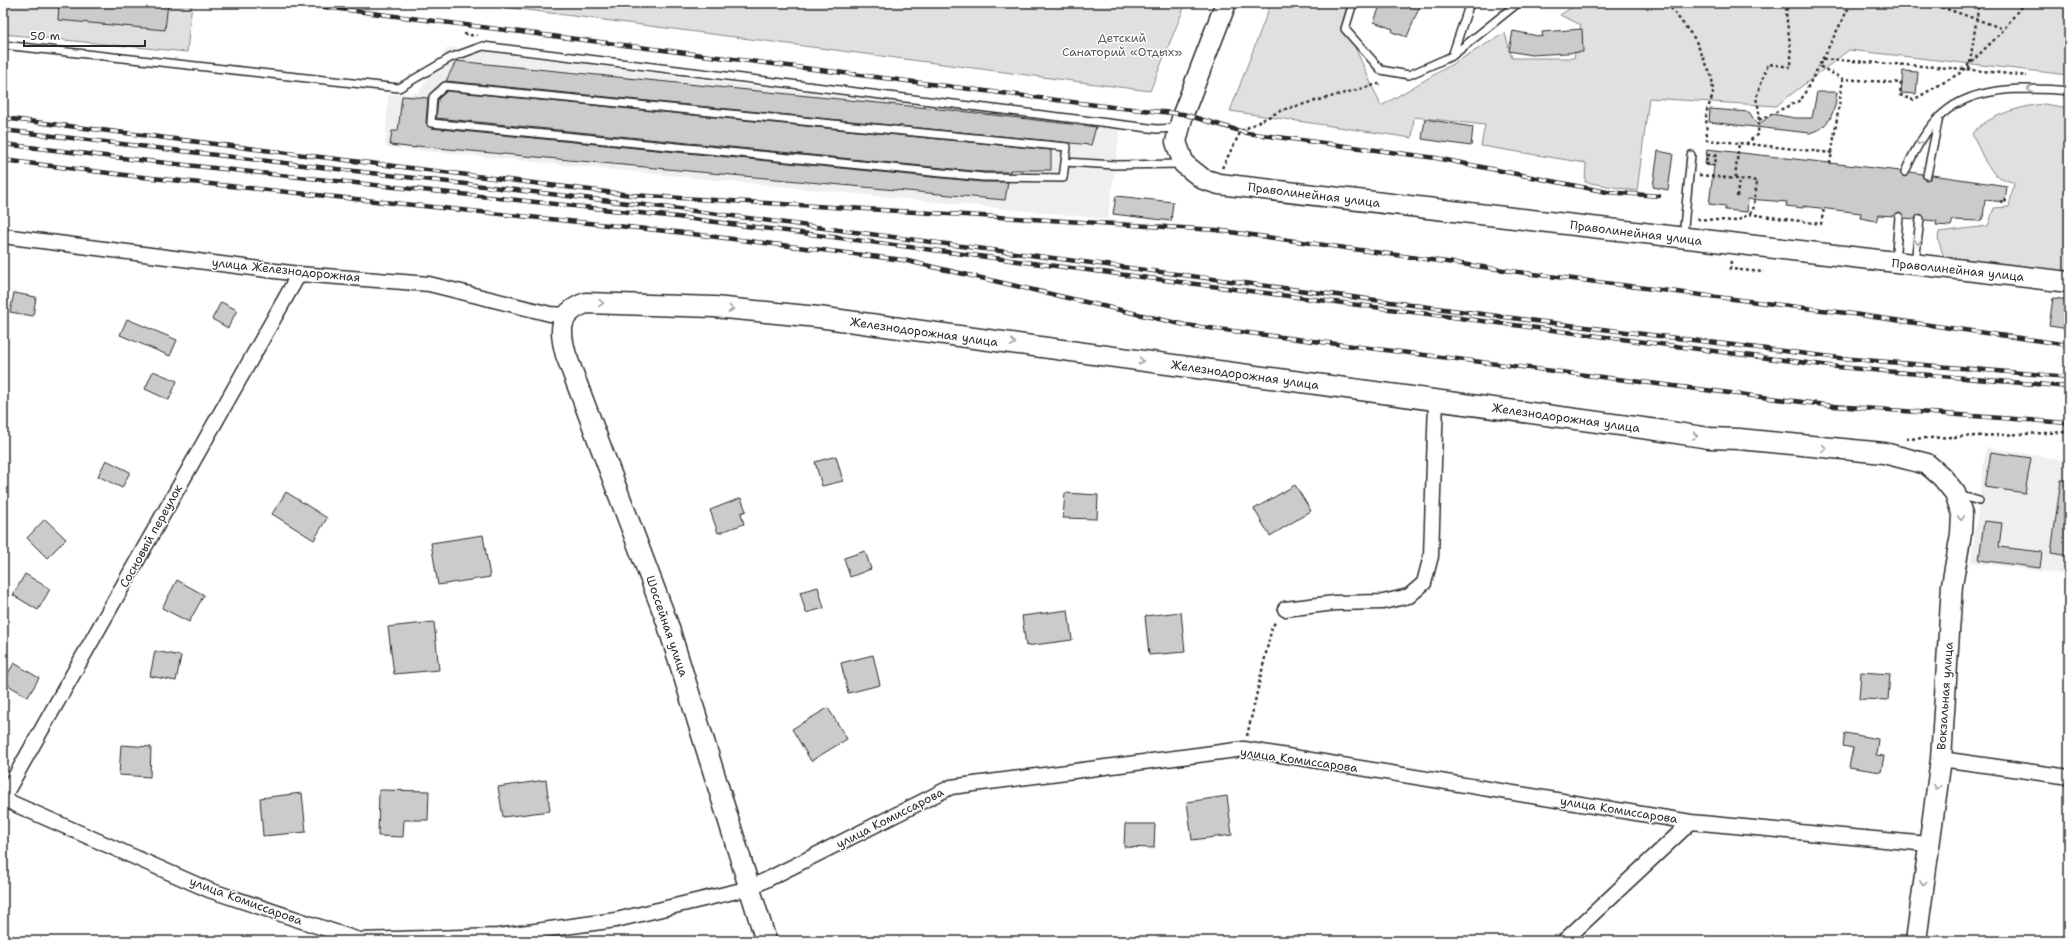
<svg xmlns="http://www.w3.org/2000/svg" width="2072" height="944" font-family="'Shantell Sans',sans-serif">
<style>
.built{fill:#efefef}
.green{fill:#e0e0e0;stroke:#868686}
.building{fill:#cbcbcb;stroke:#2b2b2b}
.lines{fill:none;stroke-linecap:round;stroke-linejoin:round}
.lane-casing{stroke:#2b2b2b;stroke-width:10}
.street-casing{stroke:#2b2b2b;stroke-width:17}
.secondary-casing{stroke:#2b2b2b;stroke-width:23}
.path{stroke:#2b2b2b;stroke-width:2.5;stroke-dasharray:3 3;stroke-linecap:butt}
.lane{stroke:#fff;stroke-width:7}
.street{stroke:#fff;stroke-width:14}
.secondary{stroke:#fff;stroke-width:20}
.rail-casing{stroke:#2b2b2b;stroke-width:4.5}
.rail{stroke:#fff;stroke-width:3;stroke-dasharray:9;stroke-linecap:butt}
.oneway{stroke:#a0a0a0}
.labels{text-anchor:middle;stroke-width:3;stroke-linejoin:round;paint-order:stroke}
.park-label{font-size:12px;fill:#585858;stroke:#fff}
.street-label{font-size:12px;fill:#2b2b2b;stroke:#fff}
</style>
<rect width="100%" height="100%" fill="#fff"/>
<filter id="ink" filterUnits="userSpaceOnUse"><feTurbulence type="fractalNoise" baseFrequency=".025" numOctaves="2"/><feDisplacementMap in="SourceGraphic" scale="8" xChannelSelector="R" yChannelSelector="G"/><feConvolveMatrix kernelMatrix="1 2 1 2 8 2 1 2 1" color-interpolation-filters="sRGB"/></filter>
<g filter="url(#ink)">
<path class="built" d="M448,47l353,45 320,31 -13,96 -723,-72 3,-52 30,-2z
M1986,447l83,14v114l-98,-13z"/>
<path class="green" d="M3,3h189l-5,49 -184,-18z
M473,3h713l-36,88z
M1271,3h77l-5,17 38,86 124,-73 7,25h62l7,-33 -21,-10 18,-12h491v72l-220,-25 -73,56 -127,-8 -12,93 -52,-9 1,-19 -105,-17 4,-21 -71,-8 -2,21 -182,-27z
M2044,104l25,4v170l-123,-14 -8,-25 1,-7 49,-6 6,-18 15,-1 5,-24 -18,-7 -10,-13 -14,-29c14,-18 49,-28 72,-30z"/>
<path class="building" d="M59,3h109l-3,27 -107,-10z
M1381,3h40l-14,34 -15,-5 1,-3 -19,-7z
M1582,29l1,23 -52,3 -22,-4 4,-20 30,6 -1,-5z
M456,61l503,50 137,16 -5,18 -645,-64z
M1903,71l15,1 -2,22 -15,-1z
M447,91l604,59v20h-41v2h-27l-547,-54 2,-19z
M1817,92h20l-2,14 -5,13 -8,9 -12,5 -101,-11 1,-13 39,3 9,13 14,-11 23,4h17z
M402,96l26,2 -2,25 5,5 552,54h25l-3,18 -589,-54v2l-26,-3 2,-14h6z
M1425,119l48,8 -2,19 -49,-7z
M1707,149l193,22 1,4 4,2 5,-5 12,2 1,4 3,2 4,-1 2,-4 75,11 -2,16 -20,-2 -2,18 -3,3 -27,-1 -2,6 -15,-1 1,-4 -12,-1 -4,-6 -3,1 -3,4 -11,-1 -4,-6 -3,1 -3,3 -15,-1 -3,6 -16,-3 1,-5 -58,-7v2l-17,-2 1,-4 -39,-3 -1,13 -22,-2v-4l-16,-2 5,-38 -9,-1z
M1658,151l15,3 -5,36 -15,-3z
M1116,196l57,6 -2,19 -58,-7z
M14,293l22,4 -3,19 -23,-4z
M2053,298l16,2v29l-20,-3z
M221,302l16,8 -9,18 -16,-9z
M127,319l50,21 -7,16 -50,-21z
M153,371l24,10 -8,19 -24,-11z
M1991,452l40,6 -6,35 -40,-6z
M836,456l7,25 -21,5 -7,-24z
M106,460l24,12 -8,16 -24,-12z
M2061,480h8v76l-18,-3z
M1295,485l16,26 -41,25 -16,-27z
M286,492l41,26 -13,22 -42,-26z
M1065,493l33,2 -1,24 -34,-1z
M741,498l5,13 -5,2 3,11 -26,9 -8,-23z
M45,519l21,20 -19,19 -20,-20z
M1984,521l18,2 -3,24 43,5 -2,16 -61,-8z
M483,535l7,42 -52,8 -7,-42z
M865,551l6,18 -21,8 -6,-19z
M25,574l25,15 -12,21 -25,-15z
M177,580l27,15 -15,27 -27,-14z
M818,587l6,21 -18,5 -6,-21z
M1068,610l4,30 -46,6 -4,-30z
M1181,612l4,40 -36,3 -4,-39z
M434,622l5,48 -45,4 -6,-47z
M155,651l26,5 -5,25 -26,-5z
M873,655l7,30 -32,8 -7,-30z
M14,663l25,15 -11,19 -25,-15z
M1861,672l29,2 -2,26 -29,-1z
M828,708l19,31 -36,22 -19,-32z
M1845,733l33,6 -2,16 8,1 -3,16 -32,-5 4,-19 -10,-2z
M121,745l30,2 -1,30 -31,-2z
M546,780l4,31 -47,6 -5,-30z
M379,790l50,1 -1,29h-24l-1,17 -25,-1z
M302,793l4,39 -43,4 -3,-38z
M1227,796l5,39 -40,5 -5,-38z
M1125,824h30l-1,24 -30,-1z"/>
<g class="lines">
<defs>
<path id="lane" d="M1353,3l-8,26 36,41 28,5 43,-19 66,-53
M3,45l396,43 51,-30 33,-12 674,83 21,-1
M1452,56l18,-53
M1065,162l2,-15 -622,-61 -12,11 -2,26 552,54 80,1 2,-16 50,3 67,-1
M1905,172c25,-58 51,-81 115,-83 17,0 32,0 49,2
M1927,175l12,-58
M1683,237l8,-82
M1895,261l4,-44
M1915,263l5,-44
M1959,495l20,6"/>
<path id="street" d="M3,236l296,38 130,10 121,30 16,1
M1285,609l50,-6 48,-1 26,-6 15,-13 7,-27 5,-156
M1941,759l128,18
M3,798l296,-524
M3,799l206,91 150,50 139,-4 118,-16 134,-32 201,-101 293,-38 447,73 237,22
M1564,941l127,-119"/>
<path id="secondary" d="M1226,3l-43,111 -7,28 8,22 19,15 16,5 850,98
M766,941l-99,-319 -101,-267c-7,-25 -8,-42 20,-52l128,4 104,10 839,113 52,8 30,1 145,14 43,11 15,13 13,16 7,21 -1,20 -9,51 -11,174 -25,182"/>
</defs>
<use href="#lane" class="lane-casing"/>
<use href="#street" class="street-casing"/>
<use href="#secondary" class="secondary-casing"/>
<path class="path" d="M1667,3l28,36 17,38 1,18 -7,18 1,27 32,3
M1851,3l-32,63 24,13 58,4 -1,12 13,5 47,-27 40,-39 24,-31
M1930,3l74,26
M464,34l13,2
M1823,59l141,10 63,7
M1969,69l10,-66
M1759,120l42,-20 18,-34
M1746,144l12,-10 1,-24 -3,-12 12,-34 23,3c1,-20 -4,-38 -5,-57l8,-7
M1716,156l-9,-1 -1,9 9,1 2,-15
M1830,164l13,-85
M1222,168l19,-37 41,-21 100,-27
M1699,175l58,6 -4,30 -4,3
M1735,178l4,-35 93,10
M1737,197l2,-18
M2000,201l5,2 2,-6
M1697,219l40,2 12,-7 72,10 3,-16
M1731,261l-1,8 34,3
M1906,439l163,-7
M1247,736l25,-109 4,-6"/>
<use href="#lane" class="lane"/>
<use href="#street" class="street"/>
<use href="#secondary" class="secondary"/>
<defs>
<path id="rail" d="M293,3l819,104 71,7 64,19 189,25 171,34 52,4
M3,118l628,77 585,35 317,44 313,39 223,32
M3,130l676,79 849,111 312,38 229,19
M3,144l136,16 538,57 1161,150 231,20
M3,160l130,16 543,56 227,28 282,65 649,81 235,17"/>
</defs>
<use href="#rail" class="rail-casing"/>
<use href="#rail" class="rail"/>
</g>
<defs><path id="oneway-chevron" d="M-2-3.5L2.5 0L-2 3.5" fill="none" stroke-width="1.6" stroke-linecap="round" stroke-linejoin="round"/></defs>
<g class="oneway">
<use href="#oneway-chevron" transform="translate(2030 89) rotate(178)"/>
<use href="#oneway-chevron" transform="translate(1919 142) rotate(121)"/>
<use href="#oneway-chevron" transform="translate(1918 242) rotate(97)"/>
<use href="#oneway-chevron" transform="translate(601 303) rotate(2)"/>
<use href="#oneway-chevron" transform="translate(731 309) rotate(6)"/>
<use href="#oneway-chevron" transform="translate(1013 343) rotate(8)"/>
<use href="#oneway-chevron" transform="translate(1141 361) rotate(8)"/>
<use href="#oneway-chevron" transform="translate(1695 436) rotate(9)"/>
<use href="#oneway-chevron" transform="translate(1824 448) rotate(5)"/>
<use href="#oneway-chevron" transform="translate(1961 518) rotate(88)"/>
<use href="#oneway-chevron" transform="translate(1937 787) rotate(99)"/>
<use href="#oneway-chevron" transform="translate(1923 883) rotate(97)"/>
</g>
</g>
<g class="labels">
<g class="park-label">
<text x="1122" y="42">Детский<tspan x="1122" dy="14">Санаторий «Отдых»</tspan></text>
</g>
<g class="street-label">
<text transform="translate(1314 195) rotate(7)" y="4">Праволинейная улица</text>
<text transform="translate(1636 233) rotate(7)" y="4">Праволинейная улица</text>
<text transform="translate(286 270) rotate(6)" y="4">улица Железнодорожная</text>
<text transform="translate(1958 270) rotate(6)" y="4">Праволинейная улица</text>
<text transform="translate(924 332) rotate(8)" y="4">Железнодорожная улица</text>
<text transform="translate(1245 375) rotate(8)" y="4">Железнодорожная улица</text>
<text transform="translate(1566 418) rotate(8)" y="4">Железнодорожная улица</text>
<text transform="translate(151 536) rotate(-61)" y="4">Сосновый переулок</text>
<text transform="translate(667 626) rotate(71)" y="4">Шоссейная улица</text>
<text transform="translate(1945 696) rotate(-86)" y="4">Вокзальная улица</text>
<text transform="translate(1299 760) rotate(8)" y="4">улица Комиссарова</text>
<text transform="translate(1619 810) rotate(9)" y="4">улица Комиссарова</text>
<text transform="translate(890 818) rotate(-27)" y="4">улица Комиссарова</text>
<text transform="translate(246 901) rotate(20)" y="4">улица Комиссарова</text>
</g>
</g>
<rect width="2072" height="944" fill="none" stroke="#fff" stroke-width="16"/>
<rect x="8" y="8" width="2056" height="928" fill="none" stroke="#2b2b2b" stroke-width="1.5" filter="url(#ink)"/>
<path d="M24 40v6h121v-6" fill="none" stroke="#2b2b2b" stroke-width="2"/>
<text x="30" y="40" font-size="12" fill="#2b2b2b" stroke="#ffffff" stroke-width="3" paint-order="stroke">50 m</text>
</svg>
